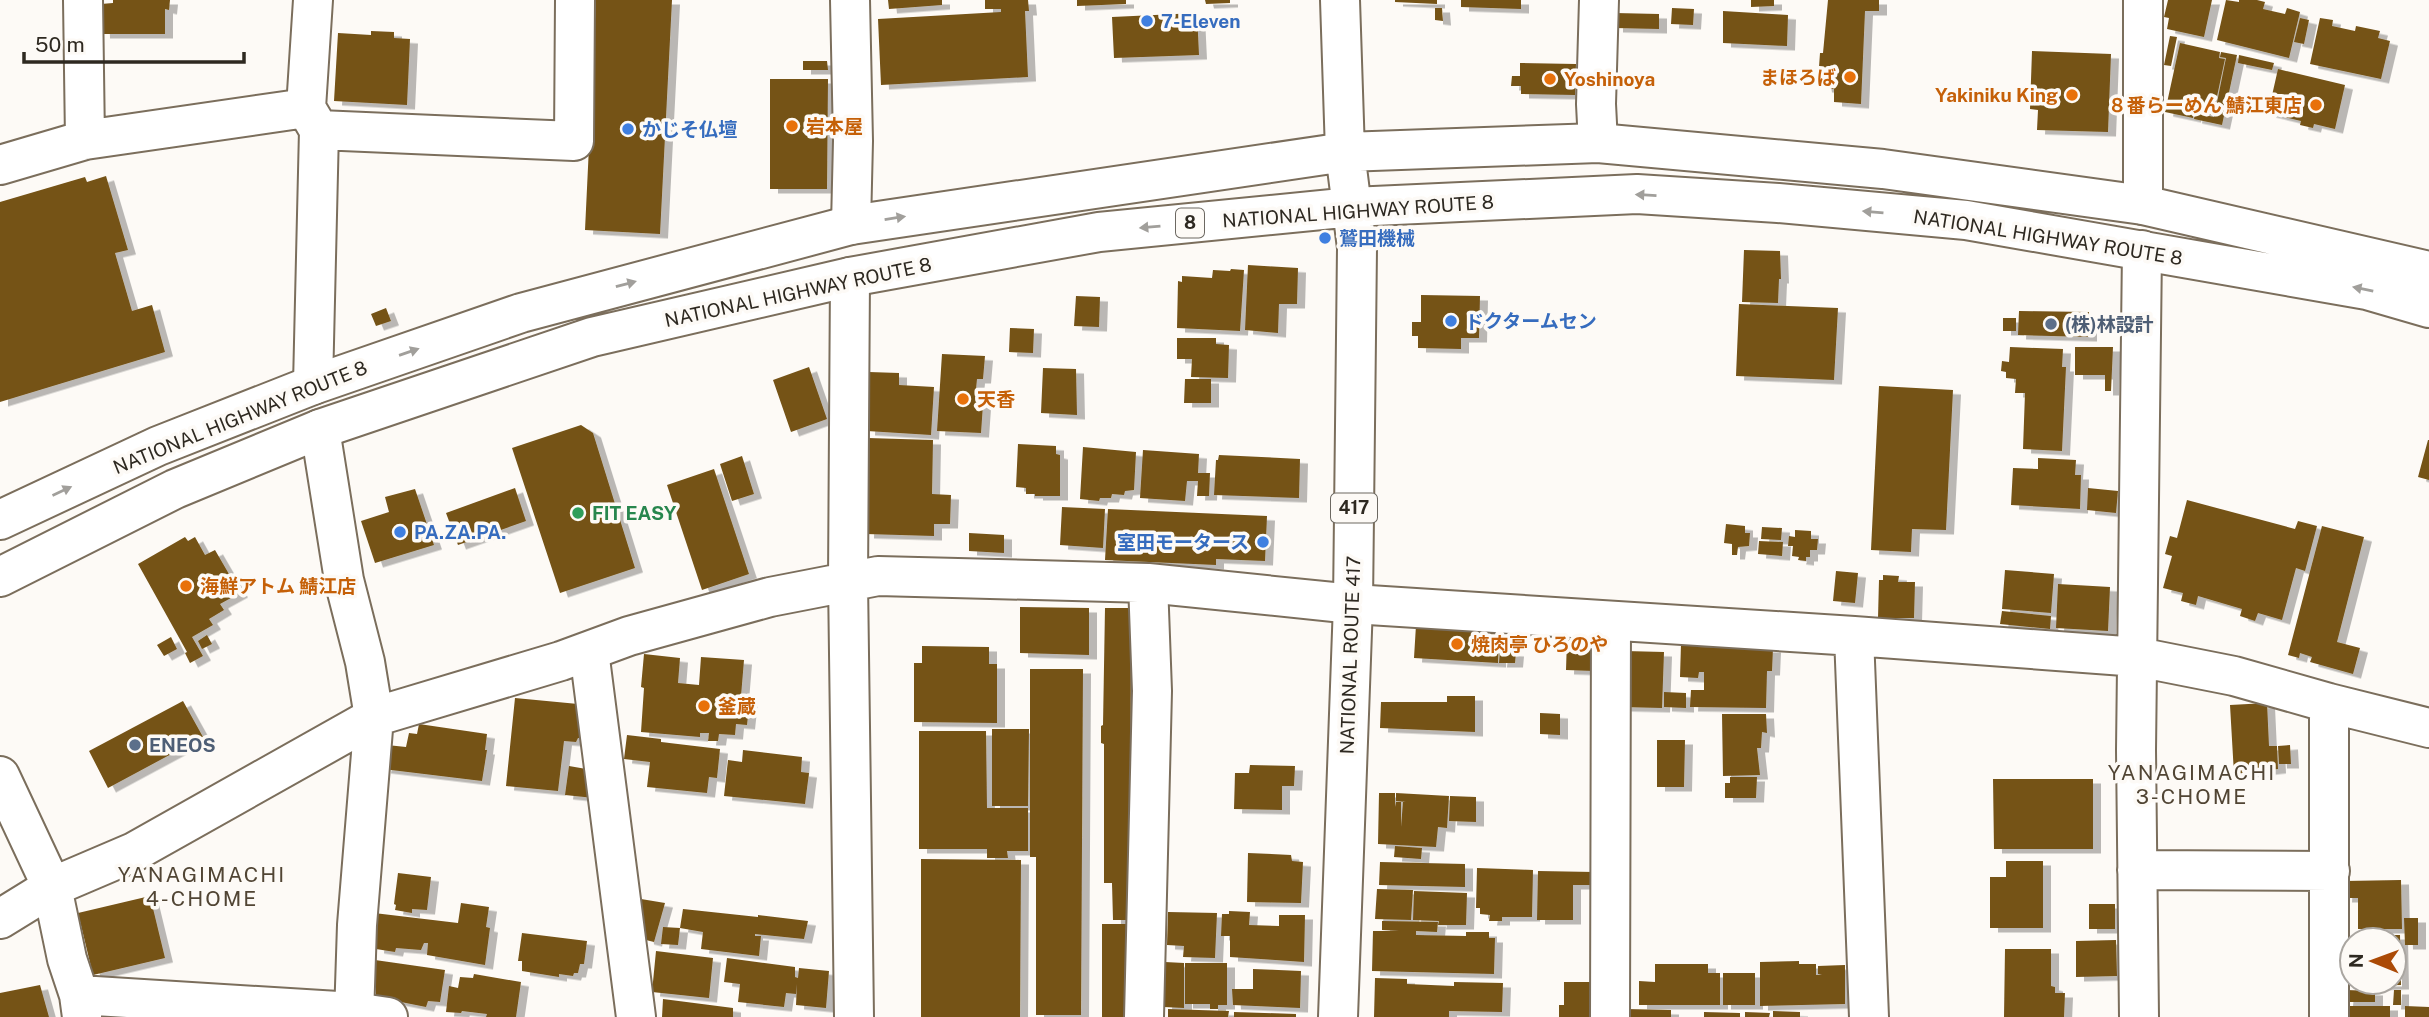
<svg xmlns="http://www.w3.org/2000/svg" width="2429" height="1017" font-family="'Public Sans','Noto Sans JP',sans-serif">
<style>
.building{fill:#745217;filter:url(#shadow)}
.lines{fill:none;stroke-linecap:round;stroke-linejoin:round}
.minor-casing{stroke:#7b6e5c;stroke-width:42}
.highway-casing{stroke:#7b6e5c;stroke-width:42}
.minor{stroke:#fff;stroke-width:38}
.highway{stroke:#fff;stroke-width:38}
.oneway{fill:#a19f9b}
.shop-dot{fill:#3f7fe0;stroke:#fdfaf6;stroke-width:2.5}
.food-dot{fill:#e8710a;stroke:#fdfaf6;stroke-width:2.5}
.service-dot{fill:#5c6f8a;stroke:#fdfaf6;stroke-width:2.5}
.leisure-dot{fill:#2e9e5b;stroke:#fdfaf6;stroke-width:2.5}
.labels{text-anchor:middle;stroke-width:7;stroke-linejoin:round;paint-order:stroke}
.shield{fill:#fdfaf6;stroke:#6c6861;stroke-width:2}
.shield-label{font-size:18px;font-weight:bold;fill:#2e2921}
.shop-label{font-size:19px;font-weight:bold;fill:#366cbe;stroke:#fdfaf6;text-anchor:start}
.food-label{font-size:19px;font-weight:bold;fill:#c56008;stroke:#fdfaf6;text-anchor:start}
.street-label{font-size:19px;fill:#2e2921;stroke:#fdfaf6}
.service-label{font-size:19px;font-weight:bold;fill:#4e5e75;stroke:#fdfaf6;text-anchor:start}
.leisure-label{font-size:19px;font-weight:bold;fill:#27864d;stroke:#fdfaf6;text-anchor:start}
.neighbourhood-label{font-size:21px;letter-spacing:2px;fill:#514534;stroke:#fdfaf6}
</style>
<defs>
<filter id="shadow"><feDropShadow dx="8" dy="4.5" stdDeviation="0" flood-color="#0004"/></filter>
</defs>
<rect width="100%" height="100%" fill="#fdfaf6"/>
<path class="building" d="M113,0h57l-1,10 -4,-1v25h-63l-1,-30 12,-1z
M596,0h76l-12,234 -75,-4z
M888,0h54v5l-53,4z
M985,0h43l1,11h-4l3,66 -147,8 -3,-66 123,-7v-3h-16z
M1077,0h49v4l-49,2z
M1205,0h25v3l-24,1z
M1395,0h42v4l-42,-2z
M1461,0h60v9l-60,-2z
M1751,0h23v6l-23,1z
M1828,0h51v11h-14l-4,93 -27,-2v-13l-10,-1 -1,-6 -5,-1 2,-28h3z
M2168,0h44l-8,37 -37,-8 2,-11 -5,-1z
M2226,0l13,2v-2h18l8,2 -2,7 22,5 2,-6 13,4 -11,46 -72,-18z
M1435,8h7l1,13 -8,-1z
M1672,8l22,1 -1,16 -22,-1z
M1723,11l65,4 -1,31 -64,-3z
M1197,13l2,42 -85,3 -2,-41z
M1615,13l44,1v15l-44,-1z
M2300,18l9,2 -5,24 -10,-2z
M2320,18l13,2 -1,6 23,5 1,-5 24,5 -2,7 12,3 -9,38 -71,-15z
M371,31l23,1v6l16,1 -3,66 -73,-4 4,-68 33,2z
M2170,36l7,1 -6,29 -7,-1z
M2180,43l40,9 -1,6 6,1 -12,56 -19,-4 -1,7 -28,-6z
M2032,51l79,3 -3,78 -71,-2 1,-20 -8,-1z
M2221,52l16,3 -15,70 -28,-6 1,-6 19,4 12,-59 -6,-1z
M2239,55l35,8 -2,7 -34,-7z
M803,61h24l1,9h-25z
M1520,63l56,1 -1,31 -54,-1v-8h-10l1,-10h8z
M2278,69l67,16 -10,44 -21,-5 -1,4 -13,-3 1,-4 -33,-8z
M770,79h58l-1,110h-57z
M106,176l22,74 -13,3 17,58 20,-6 13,47 -165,50v-200l85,-25 2,5z
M1744,250l36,1 1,28h-2l-1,24 -36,-1z
M1248,265l50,3 -1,36h-18l-1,29 -33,-3z
M1231,269l13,1 -4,61 -63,-3 1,-47 4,1v-6l30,2 1,-8 17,1z
M1421,295l59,1 -1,42h-18v11l-43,-1v-12h-6v-14h9z
M1076,296l24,1 -1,30 -25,-1z
M1739,304l99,4 -4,72 -98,-4z
M386,308l5,13 -15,5 -5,-12z
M2019,311l70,1v25l-71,-2z
M2003,318h13v13h-13z
M1010,328l24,1 -1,24 -24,-1z
M1177,338h39v6l13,1 -1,33 -37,-1 1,-18h-15z
M2010,347l53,2 -1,18h4l-4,84 -39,-2 2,-56h-10l1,-14 -10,-1v-6l-5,-1 1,-10 7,1z
M2075,347h38l-2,44h-6v-16h-30z
M942,354l43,2 -2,23h-6l-1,10 8,1 -3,43 -44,-2z
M809,367l18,52 -36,13 -18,-52z
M1043,368l33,1 1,46 -36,-2z
M869,372l30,1v12l35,2 -3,48 -64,-4z
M1185,379h26v24h-27z
M1879,386l74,4 -7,140 -34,-1 -1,23 -40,-2z
M581,425l12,8 42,135 -75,25 -48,-145z
M868,438l65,2 -1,54 19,1 -1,29h-16v12l-68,-2z
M2428,440h1v40l-11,-3z
M1018,444l38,2v8l4,1v41h-25v-2h-9v-6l-10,-1z
M1083,447l53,5 -2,38 -9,1 -1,4 -12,-1 -1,4h-11l-1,3 -19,-2z
M1143,450l56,4 -1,19h12l-1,23h-12l1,-15h-11l-2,20 -45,-3z
M1219,455l81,4 -1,39 -85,-3 2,-35h2z
M742,456l12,38 -22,7 -12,-37z
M2038,458l38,2 -1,15h6l-1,34 -69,-4 2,-37 25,1z
M714,469l35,105 -47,16 -35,-105z
M515,488l11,33 -68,24 -12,-32z
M2088,488l30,3 -2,22 -29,-3z
M415,489l19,56 -59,18 -14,-42 28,-9 -4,-15z
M2187,500l108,29 3,-8 19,5 -12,45 -9,-3 -14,52 -24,-7 -3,8 -15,-5 2,-7 -44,-13 -2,9 -15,-4 2,-8 -20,-5 9,-32 -7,-2 5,-18 7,2z
M1062,507l43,2 -2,39 -43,-3z
M1108,509l159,7 -2,45 -49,-2v6l-111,-5z
M1726,524l19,2v7h5l-1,13 -11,1 -1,8h-5v-11l-8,-1z
M2322,526l42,11 -27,105 23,6 -7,26 -43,-12 2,-5 -12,-4 -1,5 -11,-3z
M1762,527l20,1 -1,12 -20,-1z
M1795,530l16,1v8h7l-1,11h-7v7h-4v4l-8,-1 1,-3 -7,-1 1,-10h-5l1,-10 6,1z
M969,533l35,2v18l-35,-2z
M185,537l3,4 7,-4 10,18 10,-5 25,43 -20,11 4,6 -15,9 4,6 -21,12 11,19 -13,7 -5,-10 2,-1 -49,-88z
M1759,541l24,1 -1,14 -24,-2z
M2005,570l49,4 -3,39 -49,-4z
M1836,571l22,2 -3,30 -22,-2z
M1883,575l16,1 -1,6h17l-1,36h-36l1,-38h4z
M2058,584l52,3 -2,44 -52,-3z
M1020,607l69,1v47l-69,-2z
M1105,608h26l-1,312h-17l-1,-37h-8v-139l-3,-1v-17l2,-1z
M2002,611l49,5 -1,13 -50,-5z
M1416,625l83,4 -1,34 -84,-5z
M207,635l5,9 -10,5 -4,-8z
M171,637l6,12 -13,7 -7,-11z
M1567,639h18l10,11 -1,21 -28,-1z
M1681,644h16v3l76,1 -1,23h-5l-1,37 -76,-1 1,-17h13v-18h-5l-1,6 -18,-1z
M922,646l67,1v17h8v59l-83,-1v-59h8z
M1500,651l16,1 -1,11h-16z
M1625,651l39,1 -2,56 -39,-1z
M644,654l36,4 -2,25 21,2 2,-28 43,3 -3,36 9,1 -3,28 -11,-1 -1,11 -16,-1 -1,7h-10l1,-8h-9v4l-59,-5 3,-44 -3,-1z
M1030,669h53l-2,346h-45v-158h-6z
M1664,692l22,1v15l-22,-1z
M1447,696h28v36l-95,-4 1,-26h66z
M515,698l63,6 3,34h-3l-2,4 -12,-1 -6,50 -52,-5z
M183,701l20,36 -95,51 -19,-37z
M2267,703l2,43h8l1,23 -44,5 -4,-69z
M1540,713l20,1v21l-20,-1z
M1722,714h44l1,19 -5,-1 -1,16h-4l3,27 -37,1z
M419,724l68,10 -2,16h2l-5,31 -99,-12 4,-24 19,2 3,-14 8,1z
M992,729h37l-1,77h-36z
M919,731h67l1,77h41v43h-21l1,7h-21v-9h-68z
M627,735l34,4v3l59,7 -3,29 -8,-1 -2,16 -60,-6 3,-25 -26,-3z
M1657,740h28l-1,47h-27z
M2290,745l1,19h-12l-1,-18z
M743,750l59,7 -1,15 8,1 -4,31 -81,-8 4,-36 14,2z
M1250,765l45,1 -1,20h-12v24l-48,-1 1,-36h14z
M569,766l23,4 2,28 -29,-3z
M1730,777h27l-1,21h-31v-15h5z
M1993,779h100v70h-99z
M1379,793h16v14l1,-5h5v25l2,-25h3l-10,-1v-8l53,3 -2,32 -9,-1 -2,20 -58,-3z
M1450,796l26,1v25l-27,-1z
M1395,846l27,2 -1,11 -27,-2z
M1248,853l43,2 1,6 11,1 -2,41 -54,-1z
M921,859l100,1 -1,157h-99z
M2006,861h37v67h-53v-51h16z
M1380,862l85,2v23l-86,-2z
M1477,868l56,2 -1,47h-30v4h-13l1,-6 -10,-1v-6h-4z
M1538,871l56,1v13h-21v35h-36z
M398,873l33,4 -4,33 -15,-1v4l-17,-3 1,-5 -2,-1z
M2401,880l1,49h-44v-31h-14l1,-17z
M1377,889l36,1 -2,30 -36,-1z
M1414,891l53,2 -1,32h-28l1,-4 -26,-1z
M150,896l15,62 -72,17 -15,-62z
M641,899l24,4 -11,39 -8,-2z
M461,903l28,4 -3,20 4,1 -5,37 -58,-10 1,-12h-4l-3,7 -25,-2 -1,4 -19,-3 1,-14 -5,-1 2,-21 84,10z
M2089,904h26v25h-26z
M683,909l75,8v-2l50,6 -4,18 -49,-5v2h6l-2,20 -58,-7 2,-17 -23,-4 -2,17 -17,-1 2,-17 17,1z
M1229,911l21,1 -1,13 30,1v-11h26l-1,47 -74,-5v-21h-9l1,-22h7z
M1168,912l49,1 -2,45 -32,-1 1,-11 -17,-1z
M2404,918h14v27h-13z
M1382,921l56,1 -1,10 -21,-1v4l50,1v-4h23v6h6l-1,36 -122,-3 1,-40h26l-17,-1z
M1102,924h30v93h-30z
M522,933l65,8 -3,23h-4l-2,9h-4l-1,3 -14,-2v3l-37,-6v-10h-4z
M2362,935h38l1,50 -39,1v-4h32v-42h-32z
M2116,940l1,36 -41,1v-36z
M2005,949h46v37l4,1v6h10l-1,24h-60z
M656,951l57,7 -4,40 -57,-6z
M2342,952h10v24h-9z
M727,958l68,9v10l3,1 1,-10 30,3 -3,37 -30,-3 1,-21 -1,10 -10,-1 -2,14 -46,-5 2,-18 -16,-2z
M375,960l70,10 -5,32 -12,-1 -2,6 -50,-10z
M1799,961v3h17v11h6l-4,-1v-8l27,-1v39l-85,2v-44z
M1165,962l19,1v45l-20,-1z
M1185,963h42v42h-9v4h-8v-5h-25z
M1655,964h53v9h12v32h-81v-24l16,1z
M1253,969l48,2 -1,37 -67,-3 -1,-16h21z
M1723,973h32v32h-32z
M474,974l47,8 -5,35h-30l1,-3 -25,-3 -1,2 -15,-1 3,-26 9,2 2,-11 13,1z
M1375,978l32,1v5l47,2v-4l49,1 -1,29 -53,-1v6h-75z
M1564,982h30l-1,35h-34v-12h5z
M40,985l9,32h-49v-24z
M2346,990l29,1v11h-30z
M2394,990h7v15h-8z
M663,999l70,9v9h-71z
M2346,1006h44v11h-44z
M2405,1006l24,1v10h-24z
M1168,1009l61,2 -1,6h-60z
M1626,1009l45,1v7h-45z
M1773,1011l27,1v5h-27z
M1234,1012l62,2v3h-62z
M1704,1012l36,1v4h-36z
M1745,1012l25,1 -1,4h-24z"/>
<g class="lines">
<defs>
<path id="minor" d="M83,0l2,140
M313,0l-7,108 13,22 -6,255
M850,0l3,141 -2,84
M2143,0v205
M319,130l255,11 1,-141
M1598,143l-2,-39 3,-104
M0,165l85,-25 221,-32
M850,277l-2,304 6,436
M320,429l24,151 21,82 9,55 -17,208 -3,92
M1854,636l15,381
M589,651l47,366
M0,776l52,111 15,72 12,36 3,22
M2137,870l193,1
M0,919l52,-32 82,-35 240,-135 187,-56 68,-25 141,-39 108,-21 270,7 205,21 501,32 284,21 96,19 95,27 100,25
M79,995l275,17 34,5
M1144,1017l8,-326 -4,-108
M1610,1017l1,-396
M2139,1017l-3,-267 6,-500
M2329,1017v-314"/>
<path id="highway" d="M0,520l158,-74 155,-61 208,-72 330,-88 494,-73 253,-9 285,26 260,36 286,66
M0,577l175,-88 145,-60 272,-92 258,-60 249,-45 253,-25 285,-13 141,9 188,17 401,70 62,18
M1338,1017l15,-413 4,-356 -12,-96 -5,-152"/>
</defs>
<use href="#minor" class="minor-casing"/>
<use href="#highway" class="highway-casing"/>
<use href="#minor" class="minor"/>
<use href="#highway" class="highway"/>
</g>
<defs><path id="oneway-solid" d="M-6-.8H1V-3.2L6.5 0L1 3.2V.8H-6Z" transform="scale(1.75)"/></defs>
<g class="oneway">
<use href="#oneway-solid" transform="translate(1646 195) rotate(-177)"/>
<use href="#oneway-solid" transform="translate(1873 212) rotate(-175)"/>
<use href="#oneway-solid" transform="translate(895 218) rotate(-9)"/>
<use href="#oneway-solid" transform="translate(1150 227) rotate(175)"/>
<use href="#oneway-solid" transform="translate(626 284) rotate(-15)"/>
<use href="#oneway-solid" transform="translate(2363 289) rotate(-168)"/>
<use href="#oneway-solid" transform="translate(409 352) rotate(-19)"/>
<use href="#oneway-solid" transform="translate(62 491) rotate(-25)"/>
</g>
<g class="shop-dot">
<circle cx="1147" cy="21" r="7"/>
<circle cx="628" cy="129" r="7"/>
<circle cx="1325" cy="238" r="7"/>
<circle cx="1451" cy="321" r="7"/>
<circle cx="400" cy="532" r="7"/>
<circle cx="1263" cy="542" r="7"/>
</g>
<g class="food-dot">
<circle cx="1850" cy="77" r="7"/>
<circle cx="1550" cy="79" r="7"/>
<circle cx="2072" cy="95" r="7"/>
<circle cx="2316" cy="105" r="7"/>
<circle cx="792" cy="126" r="7"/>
<circle cx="963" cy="399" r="7"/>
<circle cx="186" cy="586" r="7"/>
<circle cx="1457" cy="644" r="7"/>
<circle cx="704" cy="706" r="7"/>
</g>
<g class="service-dot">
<circle cx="2051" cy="324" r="7"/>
<circle cx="135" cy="745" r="7"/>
</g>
<circle class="leisure-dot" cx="578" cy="513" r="7"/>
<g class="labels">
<g class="shield">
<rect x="1176" y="208.5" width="28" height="29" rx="5"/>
<rect x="1331" y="493.5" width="46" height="29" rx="5"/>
</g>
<g class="shield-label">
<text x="1190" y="229">8</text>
<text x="1354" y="514">417</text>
</g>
<g class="shop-label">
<text x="1161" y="28">7-Eleven</text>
<text x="642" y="136">かじそ仏壇</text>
<text x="1339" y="245">鷲田機械</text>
<text x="1465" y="328">ドクタームセン</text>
<text x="414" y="539">PA.ZA.PA.</text>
<text x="1249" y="549" text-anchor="end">室田モータース</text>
</g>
<g class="food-label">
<text x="1836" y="84" text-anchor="end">まほろば</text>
<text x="1564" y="86">Yoshinoya</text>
<text x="2058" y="102" text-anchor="end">Yakiniku King</text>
<text x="2302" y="112" text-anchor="end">８番らーめん 鯖江東店</text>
<text x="806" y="133">岩本屋</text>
<text x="977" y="406">天香</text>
<text x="200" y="593">海鮮アトム 鯖江店</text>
<text x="1471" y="651">焼肉亭 ひろのや</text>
<text x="718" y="713">釜蔵</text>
</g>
<g class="street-label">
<text transform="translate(1358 211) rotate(-4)" y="7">NATIONAL HIGHWAY ROUTE 8</text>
<text transform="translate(2048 237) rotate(9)" y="7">NATIONAL HIGHWAY ROUTE 8</text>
<text transform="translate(798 292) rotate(-12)" y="7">NATIONAL HIGHWAY ROUTE 8</text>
<text transform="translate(240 417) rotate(-22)" y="7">NATIONAL HIGHWAY ROUTE 8</text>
<text transform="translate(1350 655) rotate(-88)" y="7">NATIONAL ROUTE 417</text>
</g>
<g class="service-label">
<text x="2065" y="331">(株)林設計</text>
<text x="149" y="752">ENEOS</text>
</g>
<g class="leisure-label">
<text x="592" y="520">FIT EASY</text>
</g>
<g class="neighbourhood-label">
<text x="2192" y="780">YANAGIMACHI<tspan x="2192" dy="24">3-CHOME</tspan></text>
<text x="202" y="882">YANAGIMACHI<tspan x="202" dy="24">4-CHOME</tspan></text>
</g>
</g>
<g transform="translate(2373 961) rotate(271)"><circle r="33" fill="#fdfaf6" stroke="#aaa6a1" stroke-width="2"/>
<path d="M0-5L12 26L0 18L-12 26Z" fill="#ab4a06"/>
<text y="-10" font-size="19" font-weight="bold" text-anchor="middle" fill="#2e2921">N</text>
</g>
<path d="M24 52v10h220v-10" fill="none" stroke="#2e2921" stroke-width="3.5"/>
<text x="35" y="52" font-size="21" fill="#2e2921" stroke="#fdfaf6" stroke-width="5" paint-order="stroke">50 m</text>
</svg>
